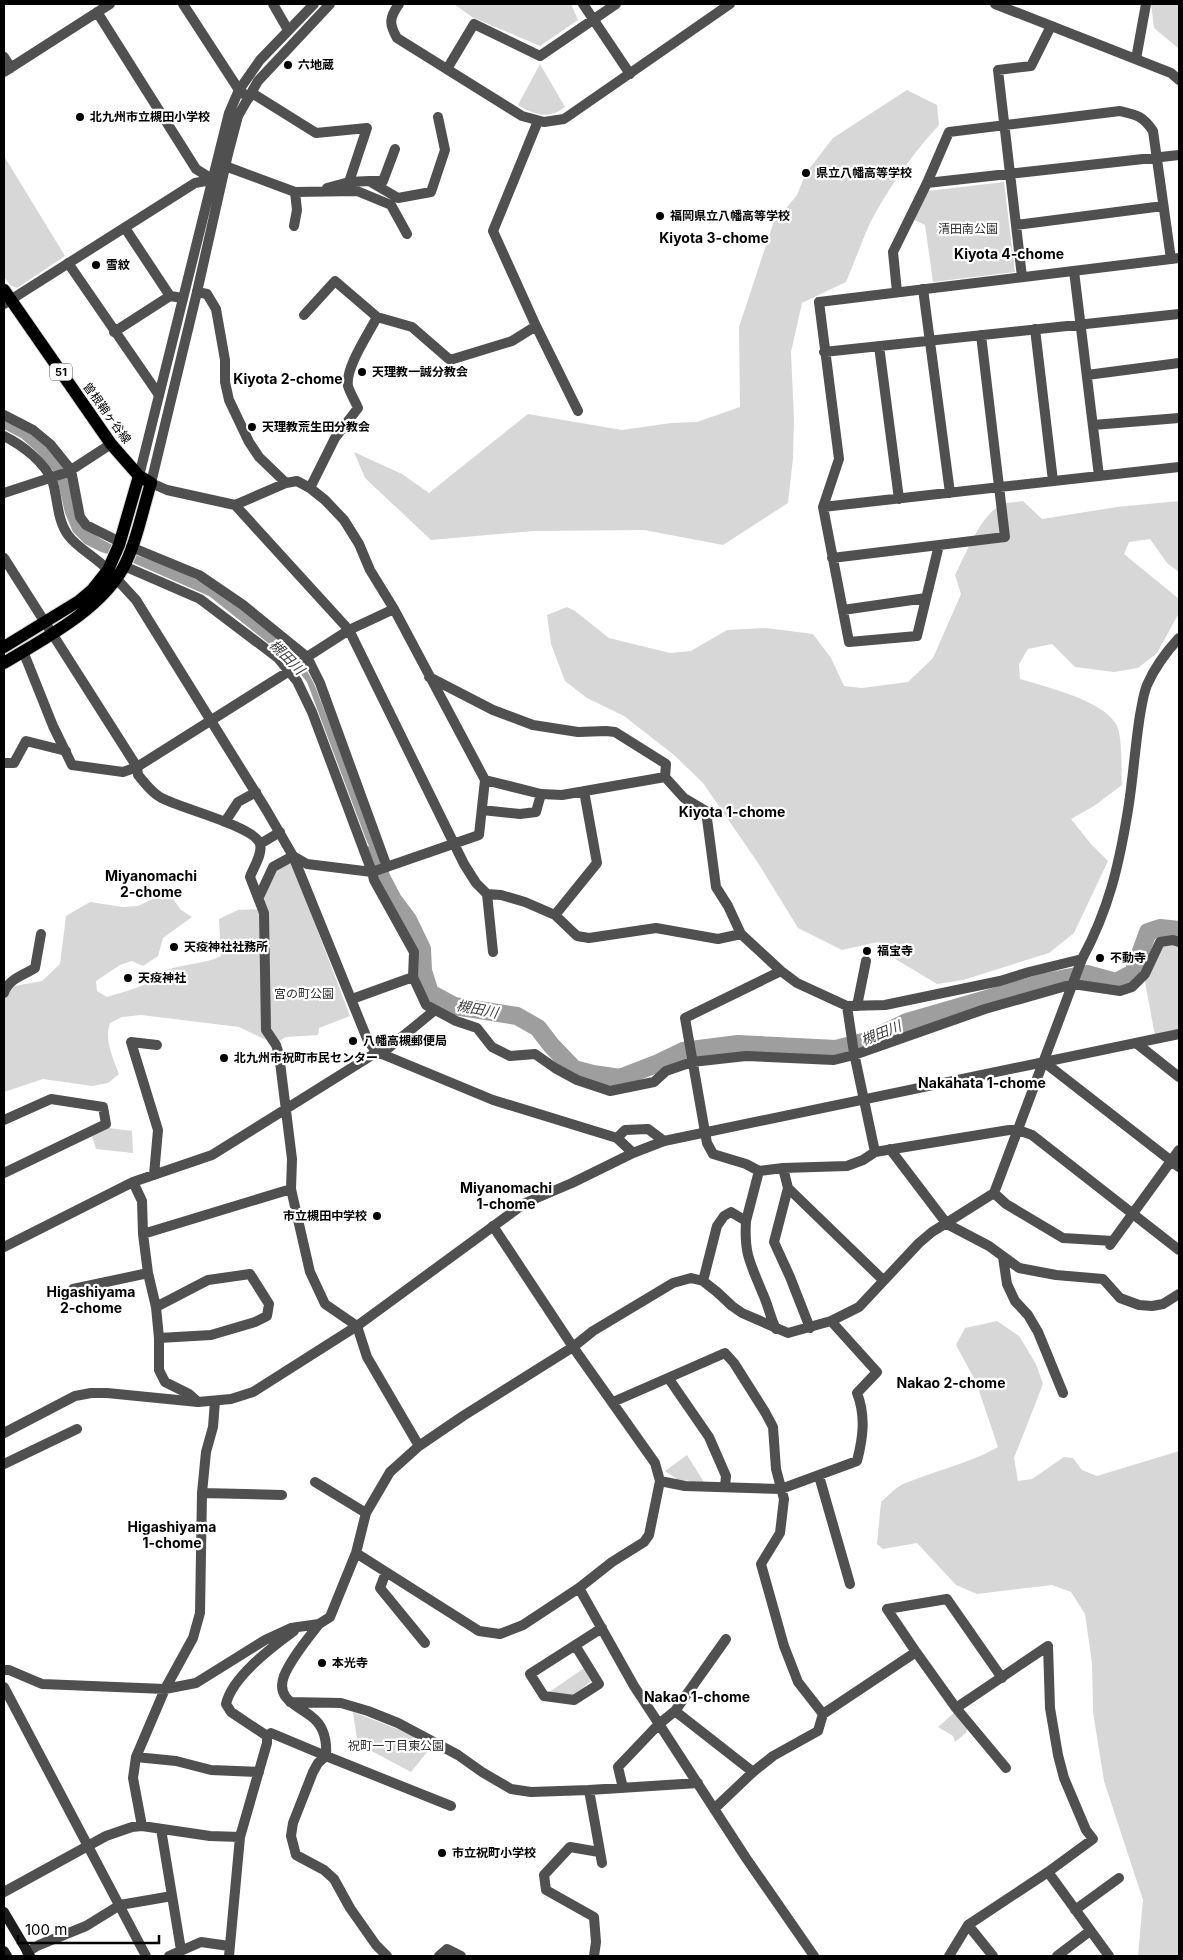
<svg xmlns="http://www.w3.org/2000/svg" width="1183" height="1960" font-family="Inter,'Noto Sans JP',sans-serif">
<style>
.green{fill:#d7d7d7}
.water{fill:#9e9e9e}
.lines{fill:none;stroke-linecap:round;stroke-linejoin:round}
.river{stroke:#9e9e9e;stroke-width:18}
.primary-casing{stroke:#dbdbdb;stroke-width:14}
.minor{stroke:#505050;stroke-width:10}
.tertiary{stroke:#505050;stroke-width:10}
.secondary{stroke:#1d1d1d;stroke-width:10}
.primary{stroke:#000;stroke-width:12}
.poi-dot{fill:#000;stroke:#fff;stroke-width:2}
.labels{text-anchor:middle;stroke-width:4.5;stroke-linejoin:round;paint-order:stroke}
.shield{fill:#fff;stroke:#4c4c4c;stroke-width:1}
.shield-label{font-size:11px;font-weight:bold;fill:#000}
.poi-label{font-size:12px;font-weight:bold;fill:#000;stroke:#fff;text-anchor:start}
.park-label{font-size:12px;fill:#2e2e2e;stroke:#fff}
.street-label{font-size:12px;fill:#000;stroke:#fff}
.neighbourhood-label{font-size:14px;font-weight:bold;fill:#000;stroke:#fff}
.water-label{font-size:14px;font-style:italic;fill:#3f3f3f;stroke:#fff}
</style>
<rect width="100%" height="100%" fill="#fff"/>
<path class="green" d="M454,4h117l7,16 -38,26 -68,-29z
M1151,4h28v45l-25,-21z
M540,64l25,43c-17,13 -30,8 -47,-2z
M907,90l30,15 2,20c-27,29 -52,65 -70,100 -8,19 -15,38 -23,57l-44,21 -11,49 3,68 -1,38 -5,45 -65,42 -79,-15 -110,1 -103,9 -66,-62 -11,-26 48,22 27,19 99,-79 94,16 49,-7 26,-1 43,-15 -1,-80 34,-103 24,-29 9,-22 27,-35z
M4,156l61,100 -48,32 -7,-3 -6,-8z
M1004,182l11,90 -82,10 -8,-57 -11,-5 13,-29z
M1023,501l19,18 75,-12 62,-6v71l-12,-9 -17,-24 -21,3 -5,12 55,45v14l-22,40 -19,15 -24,4 -39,-5 -23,-23 -24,5 -9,15 1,15c26,8 82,21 96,45 7,11 5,48 6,61l-28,21 -23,13 20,25 17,17 -34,72 -25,20 -86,27 -26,4 -40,-24 -19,-18 -36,8 -44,-22 -40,-65 -55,-80 -29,-28 -50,-39 -37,-18 -22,-17 -14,-37 -4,-29 20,-8 8,4 34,27 61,15 21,-2 36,-21 39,-2 47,6 18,24 13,28 18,2 46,-6 25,-24 28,-64 -6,-19c11,-21 26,-62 48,-71 6,-2 14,-2 20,-3z
M291,861l59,155 -31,12 -1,7 -32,2 -8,5 -5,-7 -9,4 -25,-12 -98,-12 -19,2 -12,6c-6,16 3,36 9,51l-11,9 -16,3 -49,-7 -39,13v-104l38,-7 18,-17 6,-48 24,-14 33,5 15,-1 17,-8 18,1 8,11 11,7 -29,21 -5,18 -15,10 -11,-5 -12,4 -24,16 1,10 10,6c9,-3 37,-10 43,-16 8,-6 5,-7 16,-11 18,-6 39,-6 55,-14l-2,-37 19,-9 28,-1 -3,-12 15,-29z
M1170,943l9,2v86l-24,5 -10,-54 17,-36z
M109,1128l23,3 1,22 -37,-4 -4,-13z
M997,1321l22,15 17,28 7,20 -29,74 4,23 14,-2 32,-22 9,1 9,12 15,6 82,-25v505h-41l5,-56 -39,-119 -11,-69 -1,-49 -7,-49 -14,-22 -19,-7 -75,9 -21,-9 -39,-42 -34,6 -6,-5 4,-42c7,-6 14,-14 22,-18 31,-13 65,-20 95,-37l-22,-65 -20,-37 9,-17z
M687,1455l17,27 -26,-2 -13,-9z
M584,1668l7,13 -19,16 -24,-4z
M353,1712l47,18 32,16 -21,26 -47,-25 -7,-8z
M955,1712l13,14 -2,7 -11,9 -2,-6 -15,-9z"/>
<path class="water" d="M4,419c23,13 43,22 58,46 10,13 18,57 28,66 23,19 61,28 89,40 36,15 103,64 125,96 5,6 8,13 11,19l64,165 2,11 -2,2 -12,-22 -60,-160 -15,-19 -15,-13 -68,-54 -87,-38 -21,-6 -16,-8 -12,-12 -8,-19 -7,-31 -4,-10 -17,-20 -16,-14 -17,-9z"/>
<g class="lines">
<path class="river" d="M375,852l6,25 12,23 15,20 14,29 1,22 7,22 24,13 63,10 21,12 13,17 23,24 19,5 27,4 36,-14 27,-13 55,-7 98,5 31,-8 40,-19 138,-40 42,-8 29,8 17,-9 15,-41 12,-4 19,2"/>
<defs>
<path id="primary" d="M4,290l107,154 28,32 12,7c-8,25 -15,62 -28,85 -24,43 -78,70 -119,95
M4,647l75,-46 13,-11 16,-20 11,-25 20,-69"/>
</defs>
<use href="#primary" class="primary-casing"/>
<path class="minor" d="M183,4l56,86 10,8
M273,4l15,26
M583,4l47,70
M97,12l99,157 16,10
M4,57l7,11
M1136,59l10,-55
M447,69l27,-45 66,32 76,-52
M4,72l106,-68
M252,93l64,40 51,-5 -18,54
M225,166l70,26 62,-1 34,14 16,29
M370,181h13l12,-32
M927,183l252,-28
M327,188l22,-6 20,-1 29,17 33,-6 14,-42 -7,-33
M1016,225l147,-19
M294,226l3,-16 -2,-18
M125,228l45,68 13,2
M68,263l91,132
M1074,271l25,205
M1022,277l-24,-207 33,-4 20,-40
M923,289l27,204
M197,292l10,2 9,15 9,51v22l4,18 20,42 10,15 27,26
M897,292l-4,-40 34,-69 22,-51 171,-21c17,4 23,5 33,20l18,128
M819,302l20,157 -16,48 26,135 68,-6 22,-91
M304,315l31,-34 42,36 35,10 38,33 62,-19 24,-15 -43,-95 45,-110
M536,326l42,85
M1035,329l18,152
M114,332l56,-36
M879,346l20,153
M824,352l355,-38
M1087,375l92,-12
M4,415l29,15 17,14 21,26 9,47 6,8 34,17
M1093,425l86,-7
M4,436c18,9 42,27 49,47 5,17 4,37 15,52 9,13 28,22 40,35
M151,483l16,7 68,15 114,125 115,234 12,19 11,11 14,1 24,7 30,13 22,21 12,2 67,-10 62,11 23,-5
M310,488l25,-50 23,-30c-3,-7 -8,-15 -10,-22 -3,-18 21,-53 29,-69
M4,493l64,-21 43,-28
M235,505l51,-22 11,-2 13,7 15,12 19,20 15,24 11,26 24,39 91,171 -6,55 -107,37 -65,-8 -14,-8 -20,11 -14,30
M823,507l356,-40
M131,547l68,28 44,30 64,52 13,26 67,184
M4,558l133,209 1,8c7,8 13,17 22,22 18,11 95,29 100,47 3,10 -7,24 -10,33l14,36 2,117 10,15 3,9 13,105 -1,30 19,83 15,32 32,22 10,31 52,89
M832,558l173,-21 -24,-202
M124,566l76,33 78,59 19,23 15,31 60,160 2,8 40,72 -1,25 13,28 30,16 21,7 15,19 18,9 25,-2 20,14 22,12 33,11 44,-9 12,-11 26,-9 54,-6 88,4 20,-5 131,-46 88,-25 47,7 12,-4 13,-13 15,-32 13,-2 6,2
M843,610l83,-12
M23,651l30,75 19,39 51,7 14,-5 165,-104 5,-6 42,-27 45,-21
M429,677l64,33 40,15 45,7 28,-1 9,1 51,32 -1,13 19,21 22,13 10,76 12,19 13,28 40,37 16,12 50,23 38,-1 115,-24 29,-9 53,-13
M4,763h10l12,-22 40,10
M485,780l56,14 21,1 103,-18
M482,810l38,4 16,-2 5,-18
M225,822l13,-20 18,-10
M260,844l20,-12
M487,894l6,58
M555,915l42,-52 -13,-72
M781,971l-96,47 20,114 2,11 6,11 33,10 13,7 24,-3 64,-2 16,-6 12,-8 134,-22h9l14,5 147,115
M4,993c4,-14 20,-18 31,-25l6,-34
M352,999l61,-22
M847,1006l7,47 21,99
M857,1006l9,-45
M1136,1043l43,34
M381,1054l54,-44
M1044,1062l135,105
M4,1120l47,-21 52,8 3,17 -102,49
M617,1138l8,-8 23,-1 16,12
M890,1149l57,75 42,22 30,22 37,7 47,4 17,19 19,7 13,1 11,-2 16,-10
M783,1168l5,20 95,92
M154,1175l4,-45 -27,-88 26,3
M133,1182l9,19 1,33 5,39 8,34 3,31v32l6,12 24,12 9,8
M788,1188l-14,54 16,35 20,51
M994,1193l12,11 57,34 50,3
M746,1221l13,-50
M143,1234l148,-45
M1110,1245l69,-95
M4,1247l129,-65 79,-27 165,-103
M1003,1257l4,27 8,17 13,14 10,17 25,61
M703,1281l14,-55 7,-10 7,-4 15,9c-2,33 4,41 16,71 6,12 8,25 14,37
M73,1289l75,-16
M156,1307l52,-27 42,-6 19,30 -2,12 -12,6 -44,13 -52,3
M669,1379l40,58 17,39 -1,11
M613,1402l112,-49 9,10 31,49 8,15 3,42 8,30 -4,34 -19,31 23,82 14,36 25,32
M4,1464l73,-35
M819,1476l31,108
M660,1481l25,5 96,3 76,-28c6,-23 9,-45 0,-68l20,-21 -46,-51
M315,1482l51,31
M202,1493l80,2
M356,1553l123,78 21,3 23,-9 56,-37 33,-26 32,-20 5,-7 11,-54 -5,-18 -82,-116 -80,-121
M386,1572l-6,16 45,55
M579,1588l55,98 25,38 -41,43 5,21
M319,1624c-12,16 -27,33 -35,52 -9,24 15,30 28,41 12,9 15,24 14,39l125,50
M726,1639l-51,72 -16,13 87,134 68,98
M575,1645l24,39 -25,16 -30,-4 -14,-22 72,-46
M916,1652l-29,-43 60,-10 55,79
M4,1670h5l33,14 123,5 31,-6 69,-43 26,-12 28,-4 11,-7 26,-64 10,-40 24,-41 29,-26 44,-30 110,-69 20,-16 80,-48 18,-5 12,3 14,11 15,14 10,7 46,20 43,-12 28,-14 60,-64 13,-11 62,-39 88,-234c27,-50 37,-94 46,-149 5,-31 7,-63 12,-95 2,-10 3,-20 7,-30 7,-16 20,-34 32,-47
M290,1702l51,1 27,8 30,12 60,32 24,17 29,17 20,3 58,-2 109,-7
M956,1708l50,60
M675,1711l78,61
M267,1736l4,-3 55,23 -8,7 -5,9 -20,51 -2,13 5,19 28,15 10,9 16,29 26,37 11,11
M136,1757l40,4 35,9 48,2
M589,1790l13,73
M714,1809l39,-37 20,-16 45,-25 5,-17 93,-62 40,56 92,-62 2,62 8,47 6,23 22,52 7,9 -45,33 -80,53 -19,31
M142,1826l-9,-48 3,-21 29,-68 28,-51 7,-25 2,-120 4,-41 7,-25 2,-26
M161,1829l20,121
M1048,1872l61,84
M4,1892l102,-56 26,-9 10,-1 68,10 30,1
M1075,1910l44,-32
M968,1925l25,31
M27,1952l12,-7 47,-19 34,-21 52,-9
M169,1956l32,-14 28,4
M229,1956l11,-119 27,-94v-7l-36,-24 -5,-8c6,-27 46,-57 68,-73
M439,1956l8,-7 14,7
M594,1956l2,-14 -2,-25 -48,-27 -2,-15 26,-28 29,5
M1057,1956l33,-25"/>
<path class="tertiary" d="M399,4c-10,14 -10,20 -2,34l125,78 22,6 20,-3 166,-115
M995,4l176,69 8,7
M819,302l360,-44
M4,304l191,-121 21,-4
M139,476l90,-363 10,-23 21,-30 54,-56
M151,483l46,-191 31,-138 10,-38 20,-35 72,-77
M112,574l24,26 131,211 26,45 75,185 9,11 116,48 124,38 16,15
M4,1433l71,-37 16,-3h16l91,9 33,-3 22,-7 104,-66 168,-123 47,-20 61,-30 31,-12 515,-107
M4,1687l142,269"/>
<path class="secondary" d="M4,1912l26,44
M4,1951l3,5"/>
<use href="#primary" class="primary"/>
</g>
<g class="poi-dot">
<circle cx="288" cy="65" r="5"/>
<circle cx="80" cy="117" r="5"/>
<circle cx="806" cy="173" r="5"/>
<circle cx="660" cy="216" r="5"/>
<circle cx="96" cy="265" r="5"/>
<circle cx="362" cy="372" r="5"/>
<circle cx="252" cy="427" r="5"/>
<circle cx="174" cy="947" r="5"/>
<circle cx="867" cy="951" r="5"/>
<circle cx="1100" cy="958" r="5"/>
<circle cx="128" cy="978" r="5"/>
<circle cx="353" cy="1041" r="5"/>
<circle cx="224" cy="1058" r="5"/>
<circle cx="377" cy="1216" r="5"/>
<circle cx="322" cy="1663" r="5"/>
<circle cx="442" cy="1853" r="5"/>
</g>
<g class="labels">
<rect class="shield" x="50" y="363.5" width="22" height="17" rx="4"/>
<g class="shield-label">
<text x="61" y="376">51</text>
</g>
<g class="poi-label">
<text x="298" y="69">六地蔵</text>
<text x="90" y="121">北九州市立槻田小学校</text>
<text x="816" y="177">県立八幡高等学校</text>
<text x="670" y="220">福岡県立八幡高等学校</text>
<text x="106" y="269">雪紋</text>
<text x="372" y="376">天理教一誠分教会</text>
<text x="262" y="431">天理教荒生田分教会</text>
<text x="184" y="951">天疫神社社務所</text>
<text x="877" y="955">福宝寺</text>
<text x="1110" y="962">不動寺</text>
<text x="138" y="982">天疫神社</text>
<text x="363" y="1045">八幡高槻郵便局</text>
<text x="234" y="1062">北九州市祝町市民センター</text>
<text x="367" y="1220" text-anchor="end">市立槻田中学校</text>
<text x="332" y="1667">本光寺</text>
<text x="452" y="1857">市立祝町小学校</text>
</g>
<g class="park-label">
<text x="968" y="233">清田南公園</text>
<text x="304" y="998">宮の町公園</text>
<text x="396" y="1750">祝町一丁目東公園</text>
</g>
<g class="street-label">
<text transform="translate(107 413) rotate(54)" y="4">曽根鞘ヶ谷線</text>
</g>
<g class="neighbourhood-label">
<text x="714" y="243">Kiyota 3-chome</text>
<text x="1009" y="259">Kiyota 4-chome</text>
<text x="288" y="384">Kiyota 2-chome</text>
<text x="732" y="817">Kiyota 1-chome</text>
<text x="151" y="881">Miyanomachi<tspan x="151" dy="16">2-chome</tspan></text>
<text x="982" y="1088">Nakahata 1-chome</text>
<text x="506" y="1193">Miyanomachi<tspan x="506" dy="16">1-chome</tspan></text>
<text x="91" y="1297">Higashiyama<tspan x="91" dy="16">2-chome</tspan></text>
<text x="951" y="1388">Nakao 2-chome</text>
<text x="172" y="1532">Higashiyama<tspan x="172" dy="16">1-chome</tspan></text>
<text x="697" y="1702">Nakao 1-chome</text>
</g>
<g class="water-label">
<text transform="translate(287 657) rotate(45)" y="5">槻田川</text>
<text transform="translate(477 1009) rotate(11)" y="5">槻田川</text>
<text transform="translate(881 1033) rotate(-22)" y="5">槻田川</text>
</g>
</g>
<rect width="1183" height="1960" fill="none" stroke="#000000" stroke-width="10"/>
<path d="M18 1935v8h141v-8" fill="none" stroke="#000000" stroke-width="2.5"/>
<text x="25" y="1935" font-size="15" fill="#000000" stroke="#ffffff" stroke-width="4" paint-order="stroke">100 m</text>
</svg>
